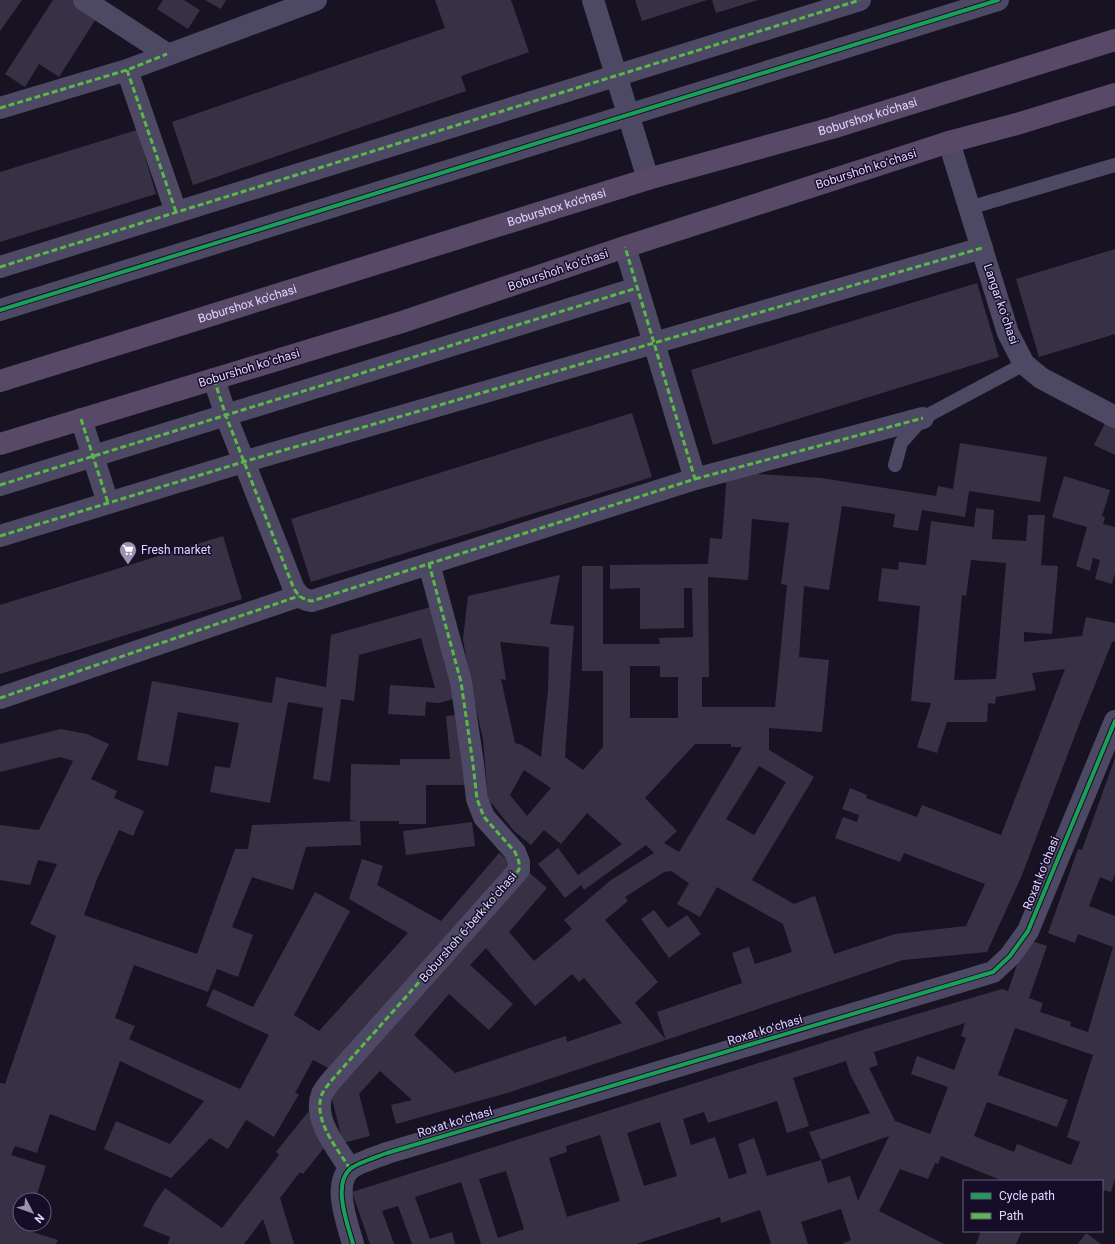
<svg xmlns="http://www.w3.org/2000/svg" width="1115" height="1244" font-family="Roboto,sans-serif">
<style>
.building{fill:#383145;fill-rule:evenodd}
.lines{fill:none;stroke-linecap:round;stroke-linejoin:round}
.service{stroke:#4d4864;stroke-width:14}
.minor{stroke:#4d4864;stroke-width:22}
.tertiary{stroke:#4d4864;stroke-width:22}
.primary{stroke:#584969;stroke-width:22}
.quiet{stroke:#58b947;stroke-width:3;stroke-dasharray:6 3;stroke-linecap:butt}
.cycleway-casing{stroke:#160d29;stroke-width:6}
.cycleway{stroke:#1a9f57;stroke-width:4}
.labels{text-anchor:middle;stroke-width:3;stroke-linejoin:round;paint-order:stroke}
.street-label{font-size:12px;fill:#e0d6ff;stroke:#160d29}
.poi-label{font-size:12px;fill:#e0d6ff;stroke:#160d29;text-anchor:start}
</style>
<rect width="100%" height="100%" fill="#181323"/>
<path class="building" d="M0,0h22l-22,31z
M53,0h23l23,14 -40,63 -20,-13 -14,23 -20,-13z
M163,0h21l16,10 -12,19 -31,-20z
M205,0h21l-5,9z
M435,0h76l18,52 -68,24 5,15 -273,94 -21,-63 273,-94z
M635,0h72l-65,21z
M712,0h46l-42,13z
M137,130l19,64 -156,48v-70z
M1115,249v85l-76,23 -23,-78z
M977,283l22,74 -286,88 -22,-75z
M632,413l20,64 -341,105 -20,-63z
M1105,423l10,5v27l-21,-10z
M960,443l87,14 -7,45 -71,-11 -4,26 -43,-7 -4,21 -25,-4 2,-13 -53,-8 -13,84 -25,-4 -5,71 30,3 -7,72 -53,-4v22l45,27 -62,103 42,24 21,-8 19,58 61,-20 71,-8 19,-42 -81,-31 -4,9 -65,-24 8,-21 14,5 2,-7 -17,-6 8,-21 17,7 -1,3 51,19 5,-12 79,30 64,-166 -33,4 4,17 -40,7 -1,7 -7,-1 -1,19h-40l-10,31 -20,-6 14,-44 -20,-2 9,-95 -42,-5 4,-33 16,2 1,-8 27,3 5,-44 43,6 2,-19 18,2 -2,29 34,2 2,-26h17l-4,50 17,1 -6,68 -28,-2v10l58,-6 4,-19 29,6v18l-3,1 -32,80 -58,153 -35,77 -84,8 -237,80 -9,-28 85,-29 -10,-30 17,-6 6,17 37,-12 -9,-28 -66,-37 -17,30 -23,-13 12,-21 -18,-12 -7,1 -39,25 3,4 -23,19 53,62 -23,21 31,37 -159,53 -111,31 -5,-19 21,-5 -32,-29 -21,23 11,42 -27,7 -13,-52 194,-223 23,20 -38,44 25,29 38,-32 -8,-9 47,-40 43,-27 -8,-8 -62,45 -3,-5 -16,13 -27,-34 20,-16 20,27 44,-31 -35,-31 -26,31 -17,-14 -13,15 -17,-14 -26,-32 -5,-60 -12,-53 -8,-47 5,-43 92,-21 -10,49 24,2 -9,131 18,13 20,-23v-76h-21v-105h21v78h57l-1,-6 34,-1 -1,-49h-8v40l-44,1v-41l-30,1v-24l98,-1 2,-26 12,1 5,-67 94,6 115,18 2,-10 15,3zM752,519l37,4 -8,61 6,1 -12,122h-73v-30h7l-1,-100 40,3zM971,560l35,3 -10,116 -42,1 8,-85 4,1zM500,642l49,5 -1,43 -7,67 -19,-12 -7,-2 -14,-64 5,1zM630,666h30v11h18v41h-48zM695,744h36v3h11l-63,105 -15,-9 13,-12 -32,-33zM759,766l27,16 -32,53 -28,-16zM524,770l27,18 -24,28 -17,-21zM486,948l49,58 37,-32 7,8 5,-4 38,45 -55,19 -1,-6 -111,37 -41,-38 35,-41 40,36 24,-26 -43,-39z
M1064,476l46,14 -8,26 3,1 -2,7 12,3v46l-3,11 -17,-5 5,-19 -7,-2 -3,13 -14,-5 11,-39 -35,-10z
M223,536l19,63 -242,75v-69z
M434,606l26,91 -21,6 -13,-1 -1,14 -37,-2 2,-29 45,3 -14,-50 -62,17 -5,46 -13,-2 -11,83 -17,-3 10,-71 -35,-6 -18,101 -60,-11 5,-26 15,2 9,-45 -61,-11 -10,54 -31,-6 15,-79 120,22 4,-26 50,10 5,-52z
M466,714l8,71h-48v39h-27v-3h-39l1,24 -55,2 -13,43 -41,-13 -20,50 21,8 -15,42 -21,-8 -9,23 -74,-27 -19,53 20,8 -6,13 111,50 29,-54 -63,-29 7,-17 40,18 62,-115 35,19 -56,104 25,16 89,-98 -59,-34 13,-40 21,7 -6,19 64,36 58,-68 19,16 -182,203 -23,-12 -18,33 4,1 -25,43 -28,-17 -18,29 -18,-11 -39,40 -67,-29 12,-28 54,23 34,-43 -84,-40 -25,70 -45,-17 -13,39 -22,-7 -4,9 35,11 -11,34h-15v24h8l-2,6 32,10 -2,4h-56v-161l5,1 51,-148 -26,-12 27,-60 -19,-4 -8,25 -30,-5v-55l39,5 34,-69 -13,-4 -60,15v-28l61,-15 26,5 22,10 -18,35 26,12 -3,7 30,13 -11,25 -14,-6 -22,49 -13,36 113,39 38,-105h13l4,-24 105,-4 -7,-1 1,-56 49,1v-6h50l-4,-43z
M1115,758v116l-3,8 -12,-5 -11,29 26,10v263l-4,13 -9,-2v-9h-99l-62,-25 -3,8 -3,-1 -7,16 -28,-10 -21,42 65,33h-102l9,-4 -10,-31 -40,13 7,22h-37l-11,-34 -39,13 -1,-6 -84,27h-155l-20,-62 -46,15 15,42 22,-7 3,12h-43l-14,-38 -16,5 12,33h-24l-18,-52 514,-163 136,-40 6,2 18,-52 21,7 -18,52 14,5 -3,9 31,10 -1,4 18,6 25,-85 -35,-13 -3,9 -27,-10 30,-84 4,1zM965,1023l-4,13 5,2 -12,32 -37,-14 -6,18 37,13 -18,47 -35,-13 -26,-53 9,-3 -4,-13zM1015,1028l78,27 -26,82 13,5 -9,23 -54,-21 -3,8 -40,-16 13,-34 70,25 11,-27 -70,-25zM846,1061l4,13 20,39 -61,19 12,28 68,-24 -31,65 -8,-25 -22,7 -7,-23 -54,16 -13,-38 -16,6 9,29 -18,6 -14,-42 -24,8 -8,-26 21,-7 4,11 69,-22 10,32 22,-7 -16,-48zM660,1122l17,54 -33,10 -17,-53zM600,1135l20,66 -53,16 -18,-59 18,-6 -1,-6zM506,1171l18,58 -26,9 -19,-59z
M472,822l3,24 -69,9 -3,-24z
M654,910l14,18 19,-13 14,19 -32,24 -28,-39z
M308,1112l23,27 -28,35 -3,-2 -20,26 14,46h-23l-8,-25 -19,25h-76l2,-7 -27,-11 11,-22 11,-16 57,40 57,-73 -3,-3z
M981,1231h41l-6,13h-40z
M1086,1233l15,11h-23z"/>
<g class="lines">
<path class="service" d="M969,208l146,-43
M895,465l6,-22 22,-25 101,-54"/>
<path class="minor" d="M84,0l83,54
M593,0l55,179
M127,70l49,142
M0,108l127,-38 189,-70
M0,267l860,-267
M0,310l998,-310
M214,379l12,37 68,173c5,7 9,11 18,12l383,-122 -70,-232
M81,419l27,84
M695,479l228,-61
M0,485l637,-197
M0,536l243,-74 739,-214
M0,698l299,-102
M350,1169c-12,-20 -38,-49 -28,-75 2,-4 6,-9 9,-13l188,-211v-8l-4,-10 -31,-35 -7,-18 -4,-35 -12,-82 -32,-118
M353,1244c-5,-19 -21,-59 -3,-75 7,-6 27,-12 37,-16l606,-181 17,-16 18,-25 87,-210"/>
<path class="tertiary" d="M949,142l59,191 16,31 17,14 74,39"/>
<g class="primary">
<path id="s1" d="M0,381l648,-202 184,-51 283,-88"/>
<path d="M0,444l402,-122 223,-75 324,-105 68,-18 98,-30"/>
</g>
<path class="quiet" d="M127,70l49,142
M0,108l127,-38 40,-16
M0,267l860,-267
M214,379l12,37 68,173c5,7 9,11 18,12l383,-122 -70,-232
M81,419l27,84
M695,479l228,-61
M0,485l637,-197
M0,536l243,-74 739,-214
M0,698l299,-102
M350,1169c-12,-20 -38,-49 -28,-75 2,-4 6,-9 9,-13l188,-211v-8l-4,-10 -31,-35 -7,-18 -4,-35 -12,-82 -32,-118"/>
<defs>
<path id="cycleway" d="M0,310l998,-310
M353,1244c-5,-19 -21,-59 -3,-75 7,-6 27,-12 37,-16l606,-181 17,-16 18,-25 87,-210"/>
</defs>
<use href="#cycleway" class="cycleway-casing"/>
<use href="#cycleway" class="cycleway"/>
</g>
<defs>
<symbol id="supermarket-pin" viewBox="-11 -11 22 30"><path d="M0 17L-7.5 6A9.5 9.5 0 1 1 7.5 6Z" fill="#9a92b2" stroke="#160d29"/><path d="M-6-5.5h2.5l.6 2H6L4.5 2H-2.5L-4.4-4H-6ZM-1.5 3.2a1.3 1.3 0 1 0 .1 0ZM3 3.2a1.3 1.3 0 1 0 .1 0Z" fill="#fff"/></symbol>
</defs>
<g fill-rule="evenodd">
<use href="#supermarket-pin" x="118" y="540" width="20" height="27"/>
</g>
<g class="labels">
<g class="street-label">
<text dy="4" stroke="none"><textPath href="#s1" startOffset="907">Boburshox ko'chasi</textPath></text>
<text transform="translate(866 169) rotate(-18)" y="4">Boburshoh koʻchasi</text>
<text dy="4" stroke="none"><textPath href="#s1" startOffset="583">Boburshox ko'chasi</textPath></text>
<text transform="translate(558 270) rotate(-19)" y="4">Boburshoh koʻchasi</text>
<text dy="4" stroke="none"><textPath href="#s1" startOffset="259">Boburshox ko'chasi</textPath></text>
<text transform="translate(1001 304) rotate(71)" y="4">Langar koʻchasi</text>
<text transform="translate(249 368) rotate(-17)" y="4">Boburshoh koʻchasi</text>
<text transform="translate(1041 873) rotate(-68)" y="4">Roxat koʻchasi</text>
<text transform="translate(468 927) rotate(-49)" y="4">Boburshoh 6-berk koʻchasi</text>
<text transform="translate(765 1030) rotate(-17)" y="4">Roxat koʻchasi</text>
<text transform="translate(455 1122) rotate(-17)" y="4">Roxat koʻchasi</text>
</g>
<g class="poi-label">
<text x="141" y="554">Fresh market</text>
</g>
</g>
<rect x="963" y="1180" width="140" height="52" fill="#160d29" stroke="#675d7f"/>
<rect x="971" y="1193" width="20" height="6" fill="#1a9f57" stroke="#675d7f"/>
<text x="999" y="1200" font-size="12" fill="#e0d6ff">Cycle path</text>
<rect x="971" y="1213" width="20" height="6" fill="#58b947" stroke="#675d7f"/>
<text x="999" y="1220" font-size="12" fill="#e0d6ff">Path</text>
<g transform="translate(32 1212) rotate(131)"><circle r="19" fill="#160d29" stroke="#675d7f"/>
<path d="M0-3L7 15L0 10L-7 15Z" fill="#9a92b2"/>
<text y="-6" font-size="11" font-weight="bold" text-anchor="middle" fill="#e0d6ff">N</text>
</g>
</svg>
